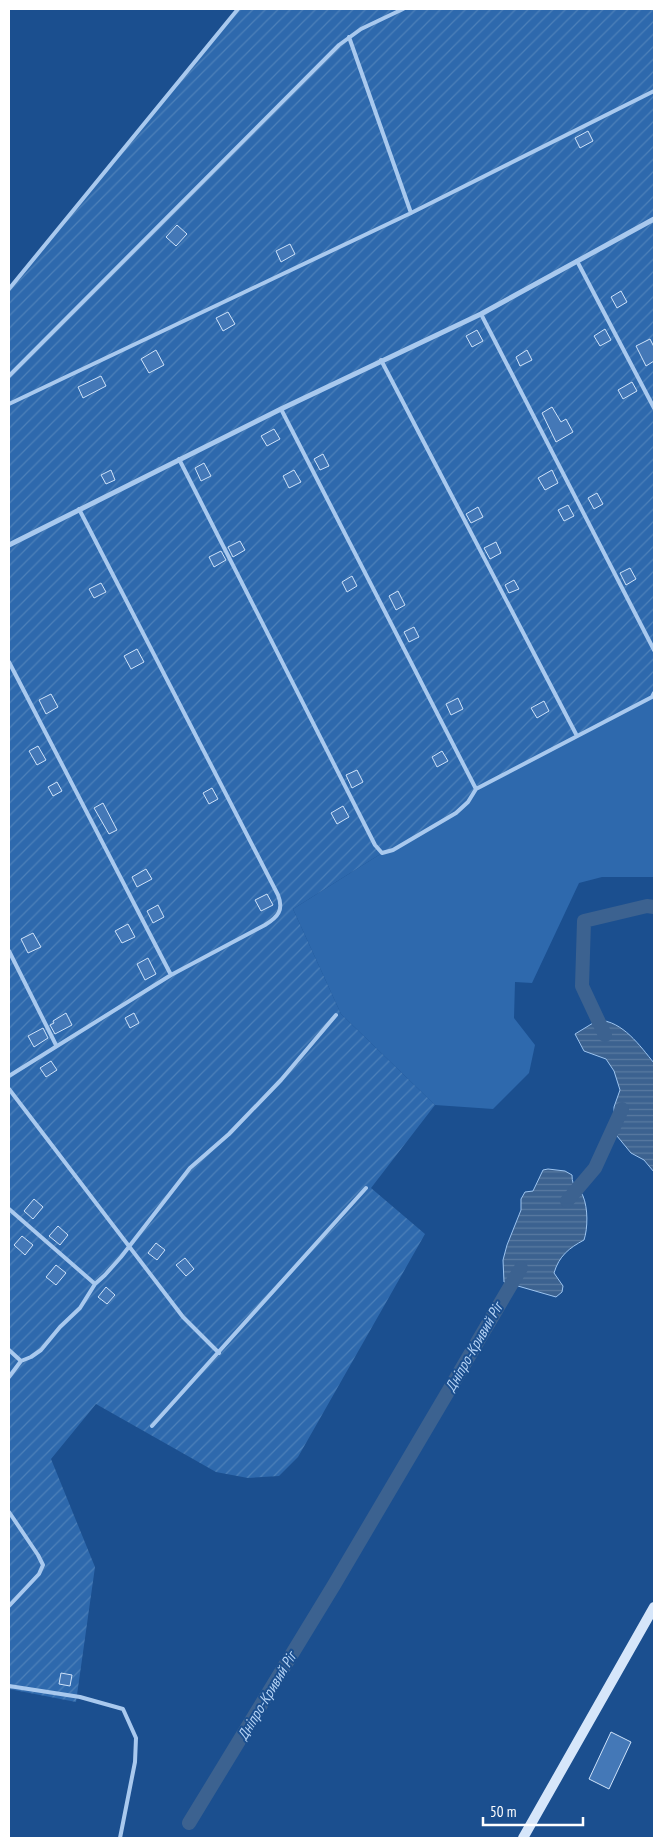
<svg xmlns="http://www.w3.org/2000/svg" width="663" height="1847" font-family="'PT Sans Narrow',sans-serif">
<style>
.grass{fill:#2e69ad}
.garden{fill:url(#garden-furrows)}
.water{fill:url(#water-rules);stroke:#9cc4f0}
.lines{fill:none;stroke-linecap:round;stroke-linejoin:round}
.canal{stroke:#3c6290;stroke-width:14}
.building{fill:#4478b7;stroke:#cfe3fa}
.lane{stroke:#a9c9ee;stroke-width:4}
.street{stroke:#a9c9ee;stroke-width:5}
.secondary{stroke:#d6e6fa;stroke-width:10}
.labels{text-anchor:middle;stroke-width:4;stroke-linejoin:round;paint-order:stroke}
.water-label{font-size:15px;font-style:italic;fill:#b5d3f5;stroke:#1b4f8f}
</style>
<defs>
<pattern id="garden-furrows" width="10" height="10" patternUnits="userSpaceOnUse" patternTransform="scale(1.25)"><rect width="10" height="10" fill="#2e69ad"/><path d="M-1 1l2-2M0 10L10 0M9 11l2-2" fill="none" stroke="#4d80b9"/></pattern>
<pattern id="water-rules" width="6" height="5" patternUnits="userSpaceOnUse" patternTransform="scale(1.25)"><rect width="6" height="5" fill="#3c6290"/><path d="M0 2.5h6" fill="none" stroke="#597aa1"/></pattern>
</defs>
<rect width="100%" height="100%" fill="#1b4f8f"/>
<path class="grass" d="M654,696v181h-52l-23,6 -47,100 -17,-1 -1,36 21,27 -6,28 -36,36 -58,-4 -94,-91 -48,-105 89,-56 94,-64z"/>
<path class="garden" d="M236,9h418v687l-178,93 -8,13 -12,11 -63,37 -11,3 -89,56 48,105 94,91 -64,83 54,46 -127,223 -19,19 -31,2 -32,-6 -120,-68 -45,55 44,108 -19,135 -67,-13v-1402z"/>
<path class="water" d="M598,1020c25,1 42,26 56,43v109l-10,-12 -13,-7 -14,-17 -3,-11v-18l6,-17 -6,-19 -8,-12 -22,-8 -9,-17z
M548,1169l17,2 7,4c0,14 6,10 11,21 5,12 5,32 1,44 -15,8 -25,16 -30,33l9,13 -1,6 -6,5 -52,-15 -1,-22 4,-15 14,-35v-11l4,-7 8,-1 10,-21z"/>
<g class="lines">
<path class="canal" d="M605,1035l-23,-49 2,-65 63,-15 7,1
M567,1201l28,-33 27,-59
M189,1823l145,-238 187,-317"/>
</g>
<path class="building" d="M588,131l5,10 -13,7 -5,-10z
M177,225l10,9 -11,12 -10,-9z
M290,244l5,10 -14,8 -5,-11z
M621,291l6,11 -10,6 -6,-11z
M228,312l7,12 -12,7 -7,-13z
M605,329l6,11 -11,6 -6,-10z
M477,330l6,11 -11,6 -6,-11z
M650,339l4,8v14l-8,5 -10,-20z
M156,350l8,15 -15,8 -8,-14z
M527,350l5,10 -12,6 -4,-9z
M101,376l5,10 -23,12 -5,-11z
M632,382l5,9 -14,8 -5,-9z
M552,407l9,15 5,-3 7,13 -17,10 -14,-29z
M274,429l6,10 -13,7 -6,-10z
M323,454l6,12 -9,4 -6,-11z
M204,463l7,13 -10,5 -6,-13z
M111,470l4,10 -9,4 -5,-9z
M294,470l7,12 -12,6 -6,-12z
M552,470l6,13 -13,7 -7,-12z
M597,493l6,11 -9,5 -6,-11z
M568,505l6,11 -10,5 -6,-11z
M478,507l5,10 -12,6 -5,-9z
M240,541l5,9 -12,7 -5,-10z
M496,542l5,11 -11,6 -6,-11z
M221,551l5,9 -12,7 -5,-10z
M630,568l6,11 -10,6 -6,-12z
M352,576l5,10 -10,6 -5,-10z
M514,580l5,9 -10,4 -4,-8z
M101,583l5,9 -12,6 -5,-9z
M398,591l7,14 -9,5 -7,-14z
M414,627l5,10 -10,5 -5,-10z
M137,649l7,13 -13,7 -7,-13z
M51,694l7,13 -12,7 -7,-14z
M458,698l5,11 -12,6 -5,-11z
M544,701l5,10 -12,7 -6,-10z
M38,746l8,14 -9,5 -8,-14z
M442,751l6,10 -11,6 -5,-10z
M357,770l6,12 -11,6 -6,-13z
M57,782l5,9 -9,5 -5,-9z
M212,788l6,11 -9,5 -6,-11z
M103,803l14,27 -8,4 -15,-26z
M343,806l6,11 -12,7 -6,-11z
M146,869l6,10 -15,8 -5,-10z
M267,894l6,11 -12,6 -6,-11z
M158,905l6,12 -11,6 -6,-12z
M128,924l7,13 -13,6 -7,-12z
M33,933l8,14 -13,6 -7,-14z
M148,958l8,16 -11,6 -8,-16z
M66,1013l6,12 -17,9 -5,-9 4,-2 -1,-2z
M134,1013l5,10 -9,5 -5,-10z
M43,1028l5,10 -14,9 -6,-11z
M51,1061l6,9 -11,7 -6,-9z
M34,1199l9,8 -10,12 -9,-8z
M58,1226l10,9 -8,10 -11,-9z
M22,1236l11,9 -8,10 -11,-10z
M156,1243l9,7 -8,10 -9,-7z
M185,1258l9,11 -8,7 -10,-11z
M56,1265l10,8 -10,12 -10,-8z
M106,1287l9,8 -8,9 -9,-7z
M61,1673l11,2 -2,11 -11,-2z
M611,1732l20,10 -22,47 -20,-10z"/>
<g class="lines">
<path class="lane" d="M349,37l62,176
M577,261l77,147
M9,289l229,-280
M481,314l173,336
M381,360l196,376
M9,376l330,-331 22,-16 42,-20
M9,404l402,-191 243,-122
M281,409l195,380
M179,459l196,386 7,8 11,-3 63,-37 12,-11 8,-13 176,-92 2,-4
M9,662l162,313
M9,951l47,94
M9,1076l162,-101 94,-50c13,-8 19,-15 13,-30l-199,-386
M9,1089l174,228 36,36
M9,1209l86,75
M9,1350l12,11
M9,1377l12,-16 10,-4 10,-7 19,-23 20,-19 15,-24 10,-9 16,-18 69,-89 39,-34 52,-54 55,-65
M152,1426l214,-238
M9,1512l29,43 5,10 -4,9 -30,32
M9,1686l71,11 43,12 13,29 -1,24 -15,76"/>
<path class="street" d="M9,545l272,-136 200,-95 173,-95"/>
<path class="secondary" d="M523,1838l131,-231"/>
</g>
<g class="labels">
<g class="water-label">
<text transform="translate(474 1347) rotate(-60)" y="5">Дніпро-Кривий Ріг</text>
<text transform="translate(267 1696) rotate(-59)" y="5">Дніпро-Кривий Ріг</text>
</g>
</g>
<rect width="663" height="1847" fill="none" stroke="#ffffff" stroke-width="20"/>
<path d="M483 1817v8h100v-8" fill="none" stroke="#ffffff" stroke-width="2.5"/>
<text x="490" y="1817" font-size="15" fill="#ffffff" stroke="#1b4f8f" stroke-width="4" paint-order="stroke">50 m</text>
</svg>
